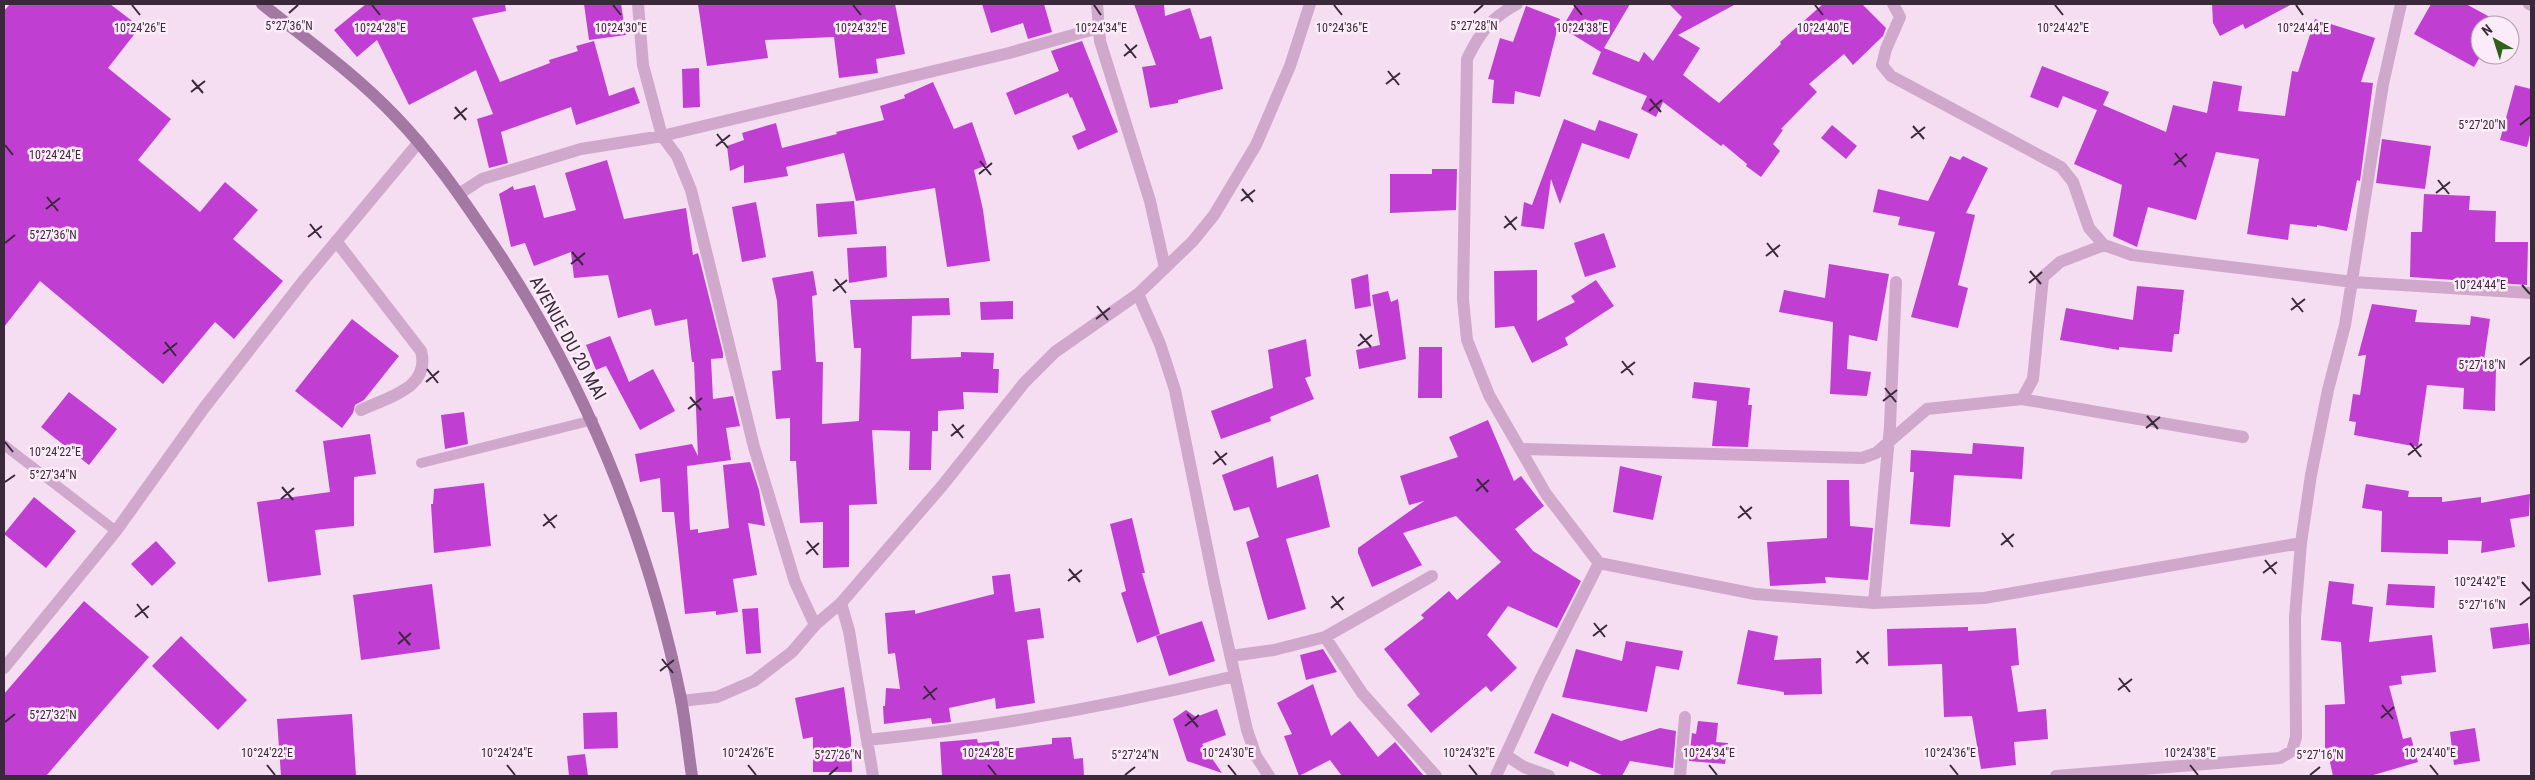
<svg xmlns="http://www.w3.org/2000/svg" width="2535" height="780" font-family="'Roboto Condensed',sans-serif">
<style>
.building{fill:#c03fd2}
.lines{fill:none;stroke-linecap:round;stroke-linejoin:round}
.service{stroke:#cfa8cb;stroke-width:10}
.minor{stroke:#cfa8cb;stroke-width:12}
.tertiary{stroke:#cfa8cb;stroke-width:12}
.secondary{stroke:#a379a3;stroke-width:12}
.ticks{fill:none;stroke:#3a293b;stroke-width:2}
.labels{text-anchor:middle;stroke-width:5;stroke-linejoin:round;paint-order:stroke}
.street-label{font-size:18px;fill:#3a293b;stroke:#fcebf9}
.ticks-label{font-size:12px;text-anchor:middle;fill:#3a293b;stroke:#fcebf9;stroke-width:5;stroke-linejoin:round;paint-order:stroke}
</style>
<rect width="100%" height="100%" fill="#f5def1"/>
<path class="building" d="M10,4h100l30,23 -32,41 63,51 -33,41 62,52 25,-30 33,28 -25,29 50,42 -49,58 -19,-17 -52,62 -123,-103 -36,46v-316z
M366,4h139l1,7 -34,7 28,64 50,-19 -1,-3 29,-9 -2,-5 18,-5 15,55 25,-9 6,16 -64,22 -5,-18 -70,25 7,31 -19,5 -12,-49 16,-5 -17,-44 -67,35 -32,-65 -20,17 -23,-27z
M584,4h37l5,31 -37,5z
M698,4h197l10,50 -29,5 2,14 -39,5 -5,-41 -69,3 3,18 -61,8z
M982,4h62l8,28 -24,7 -5,-16 -32,10z
M1134,4h30l1,12 25,-8 10,31 11,-3 12,53 -45,11v3l-28,5 -8,-41 14,-2z
M1576,4h54l-26,44 35,14 5,-10 9,9 29,-44 -13,-13h67l-58,31 22,13 -17,27 36,28 62,-59 -1,-2 43,-38h39l24,24 -3,8 -30,29 -9,-11 -35,30 8,8 -36,37 2,1 -10,14 7,7 -19,26 -15,-11 1,-2 -24,-20 -2,2 -58,-44 -7,15 -15,-8 6,-13 -55,-22 9,-22 -39,-24z
M2212,4h80l-47,25 -2,-5 -23,12 -7,-13z
M2431,4h35l33,18 -2,3h-17l1,30 -7,12 -60,-33z
M1526,6l34,13 -20,78 -25,-6 -1,13 -22,-1 2,-23 -6,-1 12,-41 13,4z
M2315,19l60,19 -14,44 12,1 -13,98 -3,-1 -10,51 -30,-6v2l-27,-3 -2,16 -41,-6 12,-75 -43,-7 -20,68 -48,-13 -11,40 -24,-11 9,-51 -48,-21 23,-54 -34,-14 -5,12 -28,-11 12,-31 67,26 -6,13 63,27 7,-27 34,8 6,-32 29,5 -4,25 47,5 7,-45 6,1z
M1082,41l36,91 -40,18 -6,-14 14,-6 -14,-33 -2,1 -2,-5 -53,22 -9,-22 53,-22 -8,-20z
M699,68l1,39 -17,1 -1,-39z
M933,82l21,47 18,-7 15,43 -13,5 9,40 7,51 -43,6 -12,-79 -79,13 -12,-48 -58,14 2,9 -44,7v-18l-14,6 -3,-25 17,-6 -2,-7 34,-10 6,25 55,-14 -1,-2 48,-12 -4,-14 25,-8 -1,-3z
M2515,85l16,4v42l-4,16 -27,-7z
M1564,119l31,12 4,-11 39,14 -9,25 -47,-16 -22,61 -9,-25 -7,50 -23,-3 3,-24 8,3z
M1832,125l25,21 -11,13 -25,-21z
M2382,139l49,7 -6,43 -49,-6z
M1950,156l10,4 3,-4 25,12 -22,45 9,2 -17,70 10,3 -10,40 -47,-11 24,-85 -37,-7 2,-8 -27,-5 5,-23 50,12z
M607,160l17,59 62,-11 7,47 5,-2 25,100v5l-12,1 2,40 20,-3 7,30 -14,2 5,32 -44,6 3,64 8,-1v4l31,-5 -6,-63 27,-3 9,28 6,36 -17,-3 9,52 -24,4 5,33 -22,3v-4l-31,3 -11,-102h-12l-2,-34 -20,4 -5,-28 57,-10 6,12 -4,-94h-2l-5,-43 -32,7 -4,-17 -33,9 -10,-43 -34,3 -3,-26 -37,14 -9,-23 -14,4 -12,-53 14,-8 1,4 21,-5 9,33 32,-8 -11,-37z
M1432,169h25l-1,41 -66,3v-39h42z
M2424,194l46,2 -1,14 27,1 -1,31h33l-1,43 -117,-8 1,-45h11z
M854,201l3,33 -39,3 -2,-33z
M756,202l10,55 -24,5 -10,-55z
M1604,233l12,34 -31,10 -11,-34z
M886,246l1,31 -38,6 -2,-35z
M1829,264l60,10 -12,67 -28,-6 -2,34 24,3 -4,24 -37,-2 3,-72 -54,-10 5,-22 41,8z
M1537,270v51l38,-19 -4,-6 25,-16 18,26 -49,32 3,7 -36,18 -18,-37 -19,2 -1,-57z
M813,271l4,24 -5,1 4,66h7l-1,62 37,-3 2,-73h-7l-4,-48 99,-2 1,17 -38,1 -1,43 50,-2v-5l33,1 -1,16h6l-1,24 -35,-1 1,17 -26,2v20h-6l-1,39h-22l1,-39 -38,-1 5,74 -28,1v62l-26,1v-46l-23,1 -4,-62h-6v-43l-14,1 -4,-48 9,-1 -4,-69 -5,-23z
M1368,274l3,32 -16,3 -4,-30z
M2137,286l47,4 -5,44h-5l-2,18 -53,-5v3l-59,-10 6,-32 67,12z
M1388,291l3,11 7,-3 8,60 -47,10 -3,-19 24,-5 -8,-50z
M1013,301v18l-32,1 -1,-18z
M2372,304l45,6 -2,12 55,3 1,-9 19,3 -7,48 13,1 -1,43 -32,-2 1,-21 -37,-3 -9,62 -64,-12 2,-13 -7,-1 4,-27 7,1 6,-40 -8,1z
M352,319l47,37 -35,44 -9,5 -2,8 -11,15 -47,-37z
M610,336l19,46 24,-13 22,42 -35,19 -34,-64 -10,4 -10,-25z
M1306,339l5,37 -6,2 9,21 -44,18 1,4 -50,18 -10,-28 62,-23 -5,-38z
M1419,347h23v51h-24z
M1694,382l56,6 -2,17h4l-4,42 -36,-1 5,-45 -25,-3z
M69,392l48,37 -28,36 -48,-38z
M464,412l4,32 -23,5 -4,-34z
M1488,420l26,61 7,-5 23,30 -29,23 18,22 48,30 -24,47 -49,-22 -21,29 30,33 -26,24 -5,-6 -55,47 -24,-28 13,-11 -36,-45 40,-31 -3,-3 28,-24 8,9 44,-38 -45,-46 -53,17 19,32 -50,22 -14,-34v-5l66,-47 -15,4 -9,-29 58,-19 -9,-20z
M370,434l6,40 -22,3v49l-39,4 6,45 -53,7 -11,-80 73,-10 -7,-51z
M1973,443l51,4 -2,32 -68,-4 -4,52 -40,-3 4,-52h-4l1,-22 61,4z
M1273,456l4,32 41,-14 12,53 -44,12 20,70 -38,11 -22,-78 13,-5 -10,-30 -15,4 -12,-36z
M1620,466l42,10 -9,44 -40,-8z
M1827,480h22l1,46 23,2 -5,52 -43,-3 1,6 -56,3 -3,-44 60,-4z
M484,483l7,63 -57,7 -3,-49h2l1,-15z
M2366,484l43,7 -1,6h34v5l39,-5v6l49,-9 -1,22 -19,3 5,28 -34,6 1,-12 -34,-1v14l-67,-2 1,-41 -20,-3z
M34,497l42,34 -30,37 -42,-34z
M1132,518l13,55h-3l18,61 -23,9 -16,-50 5,-2 -16,-67z
M156,541l20,22 -24,23 -21,-22z
M1010,574l5,38 25,-4 4,30 -17,2 8,63 -39,6 -1,-11 -46,10 2,14 -19,2 -1,-6 -47,6 -1,-18h2l1,-18 14,1 -5,-36 -7,1 -3,-41 30,-3v4l79,-20 -2,-18z
M2329,581l25,3 -2,20 21,3 -4,35 63,-7 4,37 -35,4 1,8 -13,2 14,53 8,-2 7,25 -48,14h-37l-5,-23 -3,1v-49l20,-1 -4,-62 -20,-2z
M432,584l8,65 -79,11 -8,-65z
M2388,584l47,2 -1,22 -48,-3z
M84,601l65,56 -103,119h-42v-82z
M758,608l3,45 -15,1 -4,-45z
M1202,621l13,40 -46,15 -13,-40z
M2528,623l2,21 -37,5 -3,-21z
M1968,627v4l48,-3 3,37 -8,1 7,46 28,-3 2,30 -34,3 2,23 -35,4 -9,-53 -28,1 -2,-53 -54,2 -1,-37z
M1748,630l30,6 -4,24 47,-2 1,36 -38,1v-3l-47,-8z
M181,636l66,64 -29,30 -66,-64z
M1626,641l57,10 -4,19 -23,-4 -9,46 -85,-15 14,-48 46,12z
M1323,649l14,23 -31,8 -6,-25z
M1313,684l18,52 19,-15 28,36 17,-15 29,34h-82l-12,-16 -31,16 -15,-40 8,-2 -15,-31z
M844,687l7,51 1,34h-39v-35l-10,2 -8,-41z
M1217,709l9,26 -24,9 20,29 -35,-12 -14,-42 13,-9 10,7z
M617,712l1,36 -34,1 -1,-36z
M1552,713l69,28 39,-13 16,3 -3,37 -43,-7 -8,15h-18l-34,-15 -2,6 -34,-14z
M352,714l4,62h-75l-4,-57z
M1698,721l20,2 -2,19 12,1 -3,21 -36,-3 3,-28 4,1z
M2475,728l5,33 -26,4 -4,-33z
M1071,737l3,22 9,-1 1,18h-142l-2,-34 37,-3 1,4 21,-2 1,9 52,-6v-6z
M585,754l3,22h-19l-2,-20z"/>
<g class="lines">
<path class="service" d="M4,445l112,86
M421,463l172,-43"/>
<path class="minor" d="M638,4l5,61 19,71 15,20 14,34 63,257 41,135 20,43
M1097,4l3,37 50,160 15,67
M1517,4c-26,14 -37,28 -50,55l-4,240 4,41 22,55 57,99 53,69 156,31 119,9 110,-5 317,-55
M1893,4l7,13 -14,32 -4,16 9,11 170,91 12,15 16,46 15,17 28,10 221,27 178,11
M2529,4l2,1
M459,194l23,-15 99,-30 81,-13 347,-83 89,-25
M336,241l85,110c10,37 -33,46 -60,59
M1138,294l22,50 15,46 40,197 32,143 9,26 13,20
M2022,399l221,38
M1520,449l342,9 14,-5 51,-44 95,-10 11,-20 10,-102 17,-15 44,-17
M841,603l8,28 24,145
M1874,603l16,-177 6,-144
M1325,637l37,56 74,83
M1231,656l43,-6 51,-13 107,-61
M4,668l112,-137 88,-123 100,-128 115,-138
M867,740c124,-12 247,-35 368,-64
M1507,756l17,11 25,9
M1496,776l44,-96 59,-117
M1680,776l5,-59
M2056,776l224,-18 12,-7 4,-14 -1,-120 6,-74 10,-68 17,-85 17,-65 38,-241 18,-80"/>
<path class="tertiary" d="M681,701l36,-4 37,-16 38,-29 23,-27 26,-22 101,-117 82,-103 31,-31 83,-58 55,-53 21,-26 42,-70 34,-79 20,-62"/>
<path class="secondary" d="M262,4c45,36 93,70 133,112 34,35 62,75 89,115 97,141 163,301 197,468 5,26 7,52 11,77"/>
</g>
<path class="ticks" d="M132,5l8,10M372,5l8,10M613,5l8,10M853,5l8,10M1094,5l7,10M1334,5l8,10M1574,5l8,10M1815,5l8,10M2055,5l8,10M2296,5l7,10M289,13l9,-8M1474,13l9,-8M1125,44l11,14M1124,56l13,-11M1388,71l11,14M192,80l11,13M1386,84l14,-11M191,92l14,-11M1650,99l11,13M455,107l11,13M1649,111l13,-11M454,119l13,-11M2520,125l10,-8M1913,126l11,13M717,134l11,14M1911,138l14,-11M5,145l8,10M716,146l14,-11M2175,153l11,14M980,161l11,14M2174,165l13,-11M979,174l13,-11M2438,180l11,14M1242,189l11,13M2436,193l14,-11M47,197l11,14M1241,201l14,-11M46,209l14,-11M1505,216l11,14M310,224l11,14M1504,228l13,-11M308,237l14,-11M5,243l10,-8M1767,243l11,14M572,252l11,13M1766,256l14,-11M571,264l14,-11M2030,271l11,13M835,279l11,14M2029,283l13,-11M2522,285l8,9M833,291l14,-11M2292,298l11,14M1097,306l11,14M2291,310l14,-11M1096,319l14,-11M1360,334l11,13M165,342l11,14M1358,346l14,-11M163,354l14,-11M1622,361l11,14M2520,365l10,-8M427,369l11,14M1621,373l14,-11M426,382l13,-11M1885,388l11,14M690,397l11,13M1883,401l14,-11M688,409l14,-11M2147,416l11,13M952,424l11,14M2146,428l14,-11M951,436l13,-11M5,442l8,10M2410,443l11,14M1215,451l11,14M2408,455l14,-11M1213,464l14,-11M1477,479l11,13M5,482l10,-7M282,487l11,13M1476,491l13,-11M281,499l13,-11M1740,506l11,13M544,514l11,14M1738,518l14,-11M543,526l14,-11M2002,533l11,14M807,541l11,14M2001,545l13,-11M806,554l13,-11M2265,560l11,14M1069,569l11,13M2263,573l14,-11M1068,581l14,-11M2522,582l8,9M1332,596l11,14M137,604l11,14M2520,605l10,-8M1331,608l13,-11M135,617l14,-11M1594,623l11,14M399,632l11,13M1593,636l14,-11M398,644l13,-11M1857,651l11,13M662,659l11,14M1856,663l13,-11M660,671l14,-11M2119,678l11,14M924,686l11,14M2118,690l14,-11M923,699l14,-11M2382,705l11,14M1187,714l11,13M2381,718l13,-11M5,722l10,-8M1185,726l14,-11M267,765l8,10M507,765l8,10M748,765l8,10M988,765l8,10M1228,765l8,10M1469,765l8,10M1709,765l8,10M1950,765l8,10M2190,765l8,10M2430,765l8,10M829,775l9,-8M1125,775l10,-8M2310,775l10,-8"/>
<g class="labels">
<g class="street-label">
<text transform="translate(568 338) rotate(61)" y="6">AVENUE DU 20 MAI</text>
</g>
</g>
<g class="ticks-label">
<text x="289" y="30">5°27'36"N</text>
<text x="1474" y="30">5°27'28"N</text>
<text x="140" y="32">10°24'26"E</text>
<text x="380" y="32">10°24'28"E</text>
<text x="621" y="32">10°24'30"E</text>
<text x="861" y="32">10°24'32"E</text>
<text x="1101" y="32">10°24'34"E</text>
<text x="1342" y="32">10°24'36"E</text>
<text x="1582" y="32">10°24'38"E</text>
<text x="1823" y="32">10°24'40"E</text>
<text x="2063" y="32">10°24'42"E</text>
<text x="2303" y="32">10°24'44"E</text>
<text x="2482" y="129">5°27'20"N</text>
<text x="55" y="159">10°24'24"E</text>
<text x="53" y="239">5°27'36"N</text>
<text x="2480" y="289">10°24'44"E</text>
<text x="2482" y="369">5°27'18"N</text>
<text x="55" y="456">10°24'22"E</text>
<text x="53" y="479">5°27'34"N</text>
<text x="2480" y="586">10°24'42"E</text>
<text x="2482" y="609">5°27'16"N</text>
<text x="53" y="719">5°27'32"N</text>
<text x="267" y="757">10°24'22"E</text>
<text x="507" y="757">10°24'24"E</text>
<text x="748" y="757">10°24'26"E</text>
<text x="988" y="757">10°24'28"E</text>
<text x="1228" y="757">10°24'30"E</text>
<text x="1469" y="757">10°24'32"E</text>
<text x="1709" y="757">10°24'34"E</text>
<text x="1950" y="757">10°24'36"E</text>
<text x="2190" y="757">10°24'38"E</text>
<text x="2430" y="757">10°24'40"E</text>
<text x="838" y="759">5°27'26"N</text>
<text x="1135" y="759">5°27'24"N</text>
<text x="2320" y="759">5°27'16"N</text>
</g>
<rect width="2535" height="780" fill="none" stroke="#3a293b" stroke-width="10"/>
<g transform="translate(2495 40) rotate(321)"><circle r="24" fill="#fcebf9" stroke="#ae9dad"/>
<path d="M0-4L9 19L0 12L-9 19Z" fill="#2f6219"/>
<text y="-8" font-size="14" font-weight="bold" text-anchor="middle" fill="#3a293b">N</text>
</g>
</svg>
